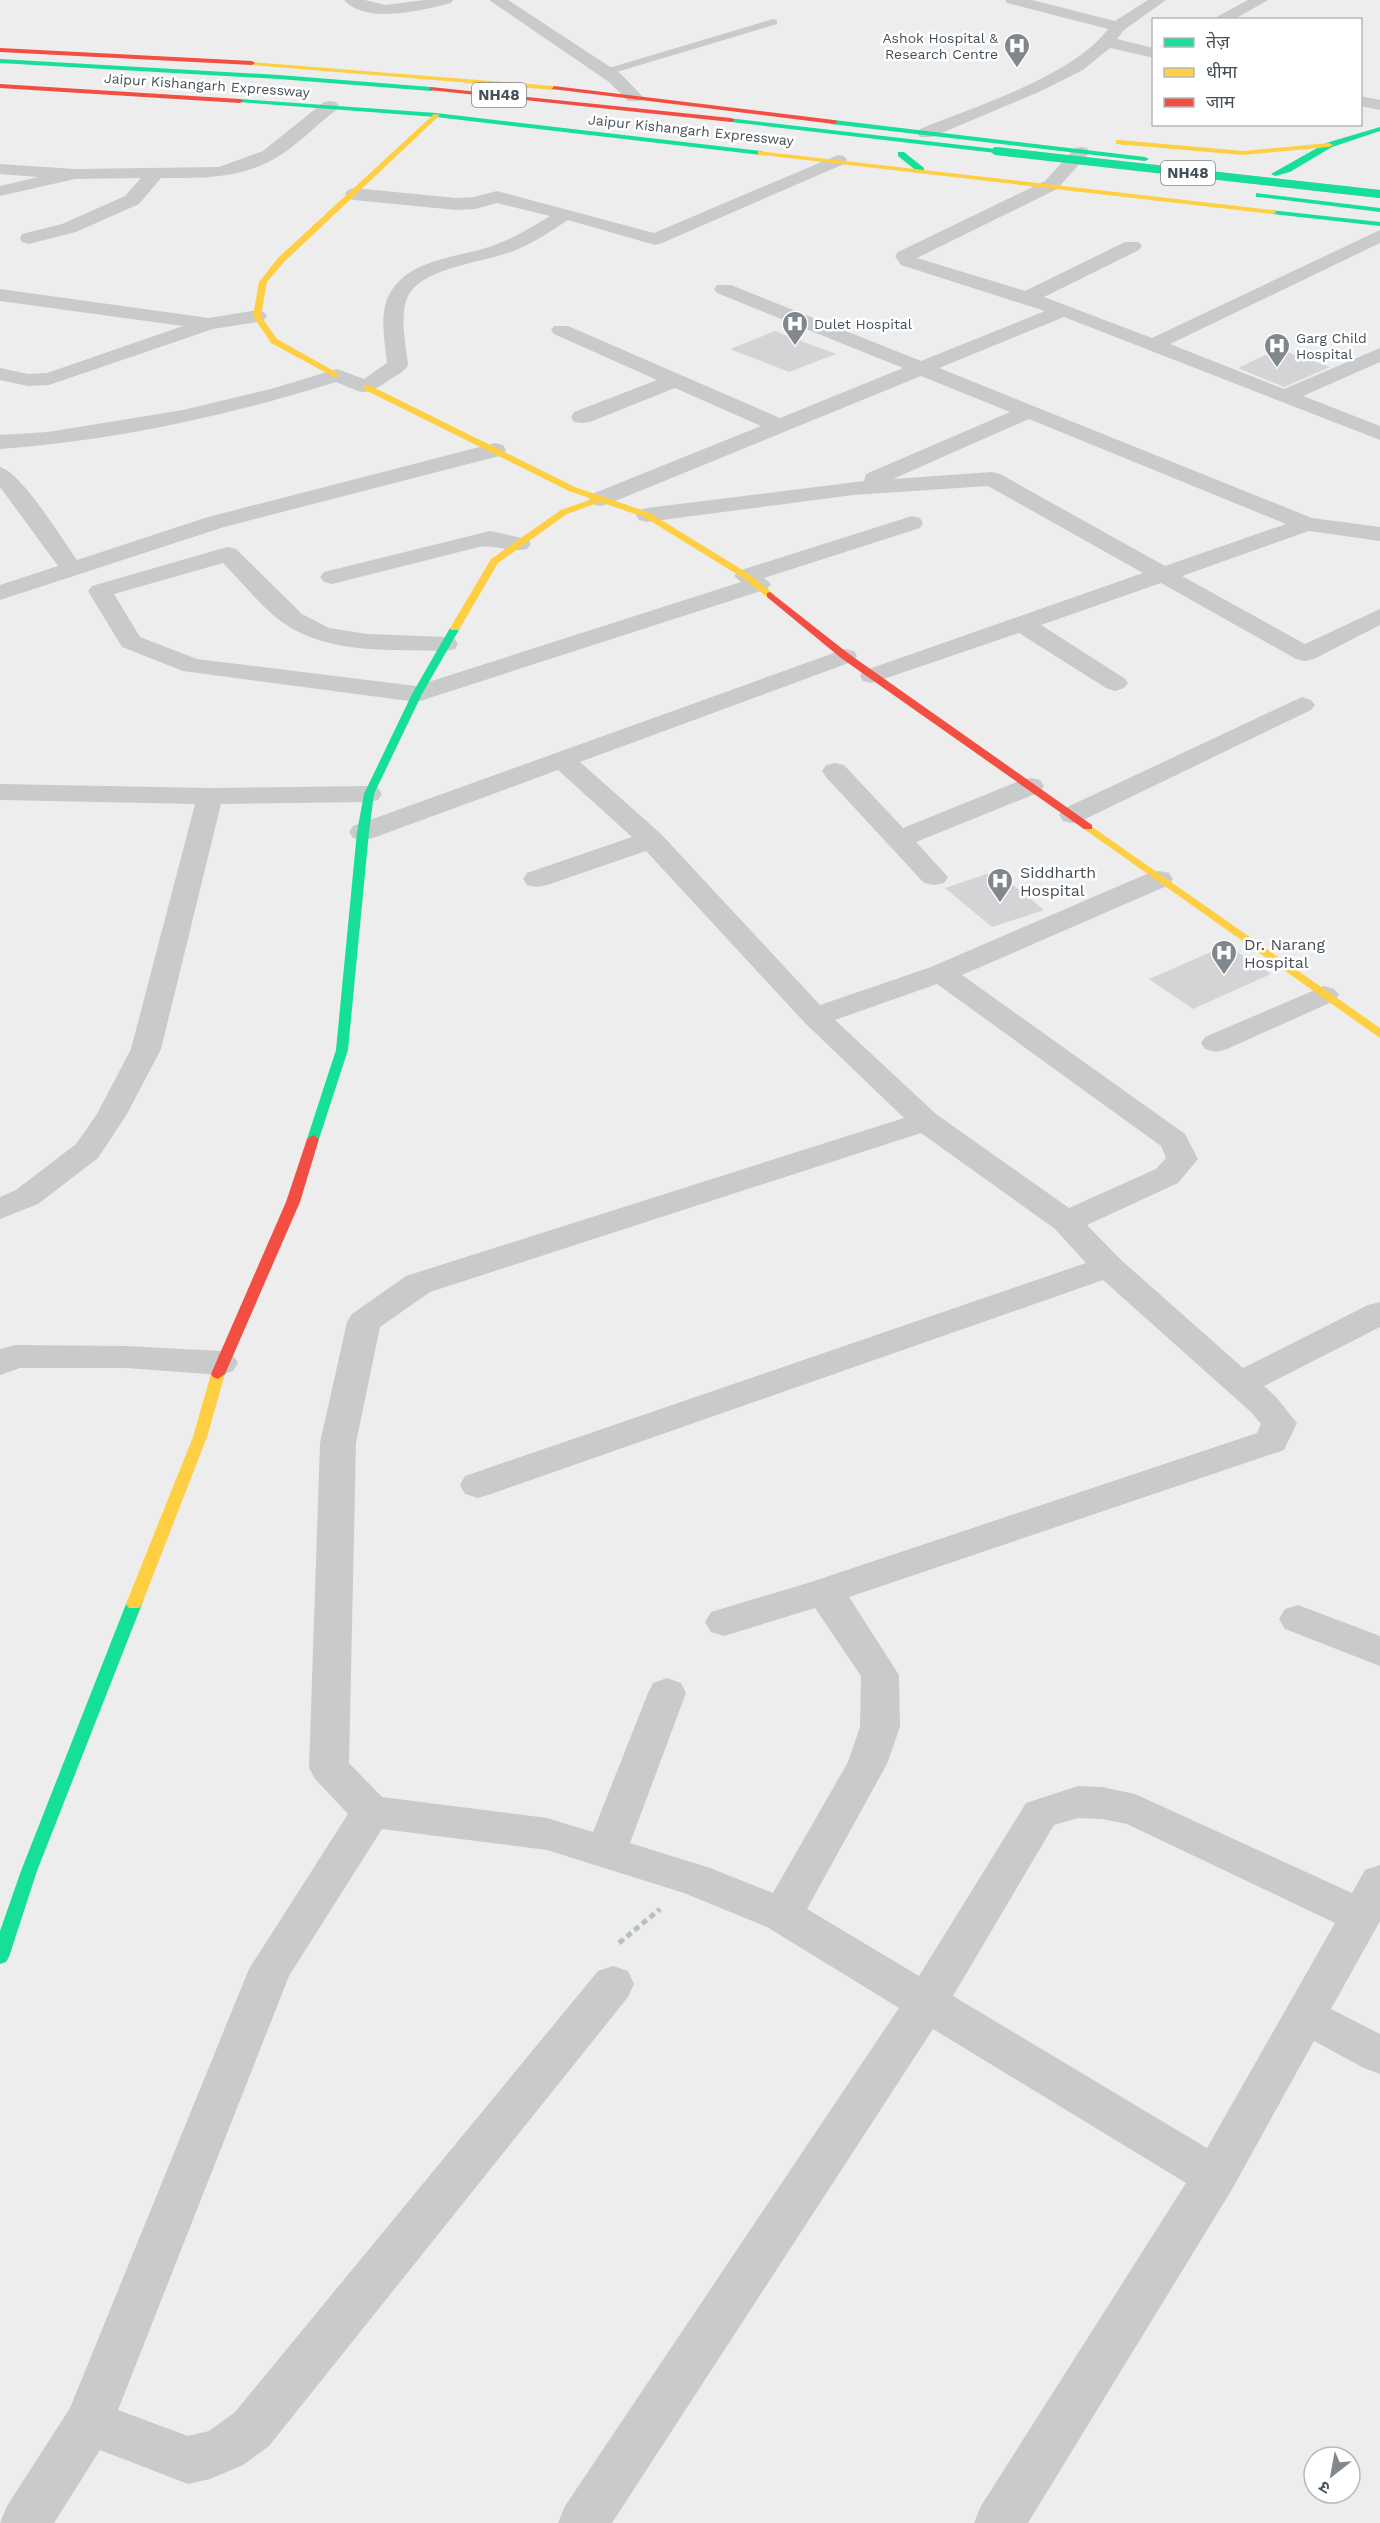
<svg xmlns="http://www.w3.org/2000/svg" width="1380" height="2523" font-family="'Work Sans','Noto Sans Devanagari',sans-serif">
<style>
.building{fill:#d4d4d6}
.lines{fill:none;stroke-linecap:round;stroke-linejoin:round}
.path{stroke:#b5c1bd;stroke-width:5;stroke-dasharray:6 4;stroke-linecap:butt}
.lane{fill:#c8cacc;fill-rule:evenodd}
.street{fill:#c8cacc;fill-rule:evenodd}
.fast{fill:#16e098;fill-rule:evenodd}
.slow{fill:#ffcf43;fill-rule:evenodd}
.jam{fill:#f24e42;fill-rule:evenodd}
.fast-bridge-casing{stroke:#b3b7bd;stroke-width:8;stroke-linecap:butt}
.fast-bridge{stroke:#16e098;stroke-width:8}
.labels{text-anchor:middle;stroke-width:5;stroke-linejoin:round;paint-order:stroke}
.far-poi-label{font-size:14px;fill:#455059;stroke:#fff;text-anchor:start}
.far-street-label{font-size:14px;fill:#455059;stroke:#fff}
.shield{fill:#fff;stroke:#7d848b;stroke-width:1.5}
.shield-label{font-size:15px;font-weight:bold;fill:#455059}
.poi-label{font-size:16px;fill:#455059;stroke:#fff;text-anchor:start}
</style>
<rect width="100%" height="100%" fill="#eeeded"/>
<path class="building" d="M775,331l13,5 48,18 -47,18 -59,-23z
M1278,349l52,18 -46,20 -46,-19z
M996,871l48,39 -52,17 -47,-39z
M1227,945l44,29 -78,35 -44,-30z"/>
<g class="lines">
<path class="path" d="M619,1943l41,-34"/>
<path class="lane" d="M773,19l4,1v4l-167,50 -4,1 -6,-3 2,-2z"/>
<path class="street" d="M344,0h21l21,5 38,-5h29l-2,3c-27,7 -86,22 -107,-3z
M489,0h19l113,74 22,23 -3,4h-12l-19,-19z
M1005,0h27l83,21 33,-21h18l-42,30 -7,9 37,9v10l-44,-10 -27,22 -44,22 -107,45h-12l-3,-4 3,-4c54,-22 153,-53 188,-100l-101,-26z
M1248,0h20l-35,20h-22z
M1360,96l20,4v10l-20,-4z
M330,101l6,1 3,4 -3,4c-20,15 -40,37 -62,49 -35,20 -74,19 -113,19l-22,26 -63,28 -47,12 -7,-2 -2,-4 2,-4 40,-10 63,-28 16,-18 -66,1 -75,17v-10l38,-9 -38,-3v-10l75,5 144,-2 44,-16 61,-49z
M1081,147l6,1 3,4 -33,37 -140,69 108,33 100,-49h14l3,4 -3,4 -95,47 108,41 228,-108v13l-210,101 114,45 96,-41v14l-77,34 77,30v14l-316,-123 -125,51 373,150 68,9v14l-71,-10 -127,45 123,68 75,-35v16l-66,34 -9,2 -9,-2 -135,-76 -120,42 83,53 4,5 -4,5 -9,3 -9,-3 -87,-55 -147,50 -9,-2 -3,-5 3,-5 280,-98 -155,-87 -135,9 -206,27 -8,-2 -3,-5 3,-5 8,-2 217,-27 2,-7 144,-62 -89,-36 -313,128 -8,2 -8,-2 -3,-5 3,-5 169,-68 -86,-38 -85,34 -8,1 -8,-1 -3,-5 3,-5 83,-32 -103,-46 -3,-4 3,-4h14l212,92 123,-50 -186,-75 -3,-4 3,-4h14l190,76 124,-50 -144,-46 -6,-9 3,-4 147,-71 30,-33zM1029,419l257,105 -121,42 -165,-92 -8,-2 -99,7z
M838,155l6,1 3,4 -3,4 -182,79 -7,2 -87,-25c-17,11 -33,22 -52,30 -28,12 -94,17 -108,46 -9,19 -2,49 0,69 -4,7 -12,11 -19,15 -25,18 -26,13 -53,2 -108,34 -223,59 -336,67v-14l48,-3 135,-22 88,-21 66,-20 27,10 23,-16c-2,-20 -8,-49 2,-68 19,-36 66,-37 100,-48 22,-7 41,-19 61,-31l-53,-13 -22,6 -19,1 -102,-10 -6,-2 -3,-4 3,-4 6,-2 102,10 18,-1 23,-6 157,42z
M0,289l209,29 48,-8 7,2 3,4 -3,4 -7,2 -44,7 -164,56 -21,1 -28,-6v-12l28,6 19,-1 136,-47 -183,-25z
M495,443l8,2 3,5 -3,5 -279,72 -224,73v-15l58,-19 -58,-79v-20c22,6 62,72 77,93l131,-43z
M912,516l8,2 3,5 -3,5 -156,50 7,6 -4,5 -350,113 -234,-31 -61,-24 -34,-56 4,-5 128,-37 8,-2 8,2 66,65 27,14 38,6 79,3 9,2 3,5 -3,5 -9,2c-52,-2 -116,4 -161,-27 -19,-12 -45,-44 -62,-61l-109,31 26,43 57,22 219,27 325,-104 -7,-6 4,-5z
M490,531l37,8 4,5 -4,5c-16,4 -32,-5 -48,-2l-147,37 -8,-2 -4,-5 4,-5z
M845,649l9,2 3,5 -3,5 -274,101 81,72 159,171 111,-38 218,-94 10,-2 10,2 4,6 -4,6 -207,90 223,159 13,25 -20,24 -91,42 33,34 123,109 125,-63 12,-3v25l-116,59 12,11 21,26 -13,27 -435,147 50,78 1,52 -13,37 -80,145 112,67 107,-173 52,-17 24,1 33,7 217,99 13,-23 15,-5v56l-49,88 49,25v40l-16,-6 -50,-27 -83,150 -203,332h-54l7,-17 205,-323 -253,-154 -321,494h-54l7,-17 334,-498 -132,-81 -83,-34 -137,-43 -165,-21 -93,147 -171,434 70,26 21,-5 26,-19 363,-441 15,-5 15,5 6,13 -6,13 -359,449 -26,19 -33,14 -22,5 -88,-34 -46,73h-54l7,-17 63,-98 179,-439 99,-155 -33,-35 -6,-11 11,-325 27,-121 5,-8 54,-38 498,-158 -99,-95 -159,-172 -99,34 -10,2 -10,-2 -4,-6 4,-6 105,-36 -74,-67 -185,68 -10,2 -10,-2 -4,-6 4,-6zM937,984l224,162 5,12 -10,11 -87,39 -133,-94 -101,-94zM921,1133l134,96 31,34 -621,213 -5,9 5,9 13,4 13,-4 612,-214 149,133 9,11 -4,9 -446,149 -100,30 -6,10 6,10 13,4 91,-28 46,68 -1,51 -12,35 -75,131 -63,-25 -80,-25 56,-150 -5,-10 -14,-5 -14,5 -5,10 -55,139 -46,-14 -165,-21 -33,-34 7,-320 24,-116 50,-35zM1078,1818l24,1 25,5 208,99 -128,225 -254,-152 101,-171z
M1302,697l9,3 4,5 -4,5 -230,111 -9,2 -9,-2 -4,-6 4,-6z
M835,763l9,2 59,63 119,-48 9,-2 9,2 4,6 -4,6 -124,50 32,35 -4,6 -10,2 -10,-2 -98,-106 -4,-6 4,-6z
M0,784l210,4 159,-2 9,2 4,6 -4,6 -9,2 -148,2 -60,245 -34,65 -29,44 -60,46 -38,15v-22l16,-7 60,-46 21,-30 34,-65 64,-245 -195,-4z
M1324,986l10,3 5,6 -5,6 -107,48 -11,3 -11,-3 -4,-6 4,-6z
M15,1345l111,1 95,5 12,4 5,8 -5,8 -12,4 -95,-7h-106l-20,7v-26z
M1298,1605l82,31v30l-95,-37 -6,-10 6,-10z"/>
<path class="fast" d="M0,59l279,16 152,12 3,2 -3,2 -152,-12 -279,-16z
M240,99l196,14 325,38 4,2 -4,2 -325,-38 -198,-15z
M728,118l268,31 4,2 -4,2 -265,-31 -4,-2z
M834,120l311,37 4,2 -4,2 -314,-37v-4z
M1380,127v4l-48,16 -42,25 -15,4 -4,-2 55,-31z
M898,152h6l20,16v4h-6l-20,-16z
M1256,193l124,15v4l-121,-15h-3z
M1270,210l110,12v4l-107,-12 -4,-2z
M455,625l5,3 -38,66 -48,100 -5,38 -21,218 -29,89 -6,4 -5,-1 -1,-3 29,-89 21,-218 7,-38 48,-100 38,-66z
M134,1598l5,2 3,4 -105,267 -28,86 -3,5 -6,2v-33l21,-60 105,-267 3,-4z"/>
<path class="slow" d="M250,62l304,24 3,2 -3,2 -302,-25z
M434,114l6,1 -156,147 -17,20 -6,34 16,23 64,36 -7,2 -63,-34 -18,-27 6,-34 19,-24z
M1119,140l124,11 86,-8 4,2 -4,2 -86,8 -127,-11v-4z
M758,151l515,59 4,2 -4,2 -512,-59h-3z
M363,385h6l206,102 75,26 99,61 26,21 -8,2 -24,-19 -99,-61 -44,-15 -33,12 -69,49 -38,65 -1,2h-8l-1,-2 41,-69 70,-49 31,-11 -23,-8 -206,-102z
M1088,824l292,204v10l-296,-209 -2,-2z
M218,1369l7,5 -18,63 -65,167 -3,4h-10l-3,-4 67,-167 18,-63z"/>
<path class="jam" d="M0,48l252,13 3,2 -3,2 -252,-13z
M0,84l240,15 3,2 -3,2 -240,-15z
M554,86l280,34 4,2 -4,2 -282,-35z
M431,87l300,31 4,2 -4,2 -302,-32z
M770,592l79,62 243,171v4h-8l-243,-171 -74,-61v-4z
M313,1135l6,4 -19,63 -75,172 -7,5 -5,-2 -2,-3 75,-172 21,-63z"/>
<defs>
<path id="fast-bridge" d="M996,151l384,43"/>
</defs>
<use href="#fast-bridge" class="fast-bridge-casing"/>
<use href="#fast-bridge" class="fast-bridge"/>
</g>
<defs>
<symbol id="hospital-pin" viewBox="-11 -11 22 30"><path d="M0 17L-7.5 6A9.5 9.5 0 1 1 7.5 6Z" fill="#80878d" stroke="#fff"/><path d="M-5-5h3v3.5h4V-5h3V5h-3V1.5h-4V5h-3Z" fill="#fff"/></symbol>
</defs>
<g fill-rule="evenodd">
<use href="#hospital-pin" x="1002" y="31" width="30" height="40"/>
<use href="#hospital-pin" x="780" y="309" width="30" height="40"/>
<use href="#hospital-pin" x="1262" y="331" width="30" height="40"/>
<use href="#hospital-pin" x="985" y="866" width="30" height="40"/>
<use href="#hospital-pin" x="1209" y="938" width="30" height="40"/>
</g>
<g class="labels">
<g class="far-poi-label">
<text x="998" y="43" text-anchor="end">Ashok Hospital &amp;<tspan x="998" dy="16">Research Centre</tspan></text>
<text x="814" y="329">Dulet Hospital</text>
<text x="1296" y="343">Garg Child<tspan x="1296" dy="16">Hospital</tspan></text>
</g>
<g class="far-street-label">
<text transform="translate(207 85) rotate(4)" y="5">Jaipur Kishangarh Expressway</text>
<text transform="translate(691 130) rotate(6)" y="5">Jaipur Kishangarh Expressway</text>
</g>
<g class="shield">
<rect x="472" y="83" width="54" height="24" rx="4.5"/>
<rect x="1161" y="161" width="54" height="24" rx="4.5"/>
</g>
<g class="shield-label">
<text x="499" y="100">NH48</text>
<text x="1188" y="178">NH48</text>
</g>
<g class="poi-label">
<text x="1020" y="878">Siddharth<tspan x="1020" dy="18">Hospital</tspan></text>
<text x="1244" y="950">Dr. Narang<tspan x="1244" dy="18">Hospital</tspan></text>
</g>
</g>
<rect x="1152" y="18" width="210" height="108" fill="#ffffff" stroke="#b5b9bd" stroke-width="1.5"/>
<rect x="1164" y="38" width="30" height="9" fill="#16e098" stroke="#b5b9bd" stroke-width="1.5"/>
<text x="1206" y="48" font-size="18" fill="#455059">तेज़</text>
<rect x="1164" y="68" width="30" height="9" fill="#ffcf43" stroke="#b5b9bd" stroke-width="1.5"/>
<text x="1206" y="78" font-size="18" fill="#455059">धीमा</text>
<rect x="1164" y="98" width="30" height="9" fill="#f24e42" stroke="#b5b9bd" stroke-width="1.5"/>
<text x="1206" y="108" font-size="18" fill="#455059">जाम</text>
<g transform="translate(1332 2475) rotate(211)"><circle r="28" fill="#ffffff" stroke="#b5b9bd" stroke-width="1.5"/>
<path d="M0-4.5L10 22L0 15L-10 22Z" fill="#80878d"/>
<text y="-9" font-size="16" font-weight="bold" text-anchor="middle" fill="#455059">उ</text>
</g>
</svg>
